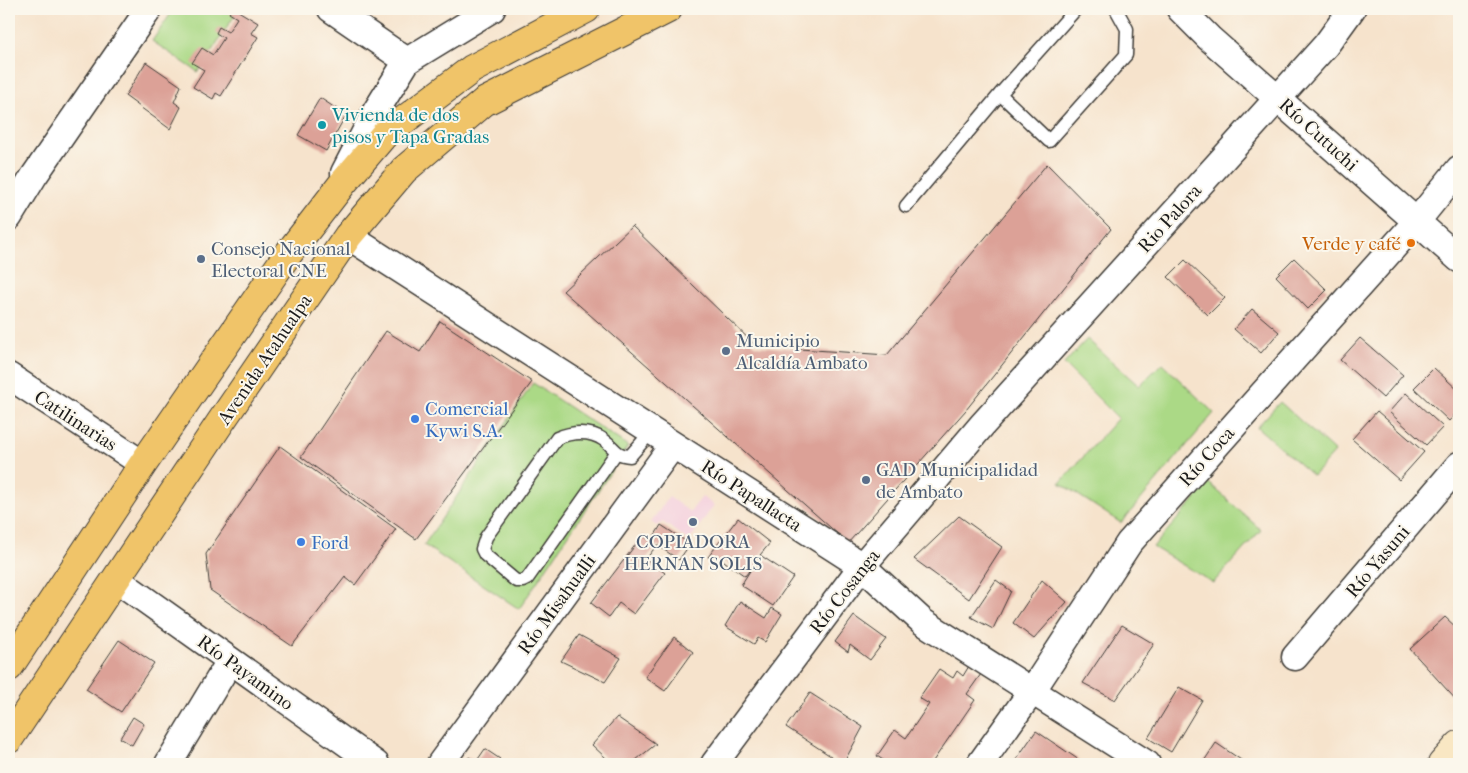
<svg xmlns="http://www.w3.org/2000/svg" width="1468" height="773" font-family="'IM FELL French Canon',serif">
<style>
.built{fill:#f4cfdd}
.green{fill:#abd986;stroke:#647a51}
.building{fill:#dca197}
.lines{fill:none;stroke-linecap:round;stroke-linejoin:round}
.lane-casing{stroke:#3d3a36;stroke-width:15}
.street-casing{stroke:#3d3a36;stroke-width:29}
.secondary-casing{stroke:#3d3a36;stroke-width:30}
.primary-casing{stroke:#3d3a36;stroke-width:30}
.lane{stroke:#fff;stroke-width:12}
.street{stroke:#fff;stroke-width:26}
.secondary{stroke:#f9e7c3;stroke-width:28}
.primary{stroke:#f0c469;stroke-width:28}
.culture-dot{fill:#0f9aa8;stroke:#fbf7ec;stroke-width:2}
.food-dot{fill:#e8710a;stroke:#fbf7ec;stroke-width:2}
.service-dot{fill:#5c6f8a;stroke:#fbf7ec;stroke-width:2}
.shop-dot{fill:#3f7fe0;stroke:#fbf7ec;stroke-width:2}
.labels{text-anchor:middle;stroke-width:4;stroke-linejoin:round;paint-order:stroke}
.culture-label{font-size:19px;fill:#0d838f;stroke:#fbf7ec;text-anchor:start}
.street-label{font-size:19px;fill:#1c1c1c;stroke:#fbf7ec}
.food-label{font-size:19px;fill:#c56008;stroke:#fbf7ec;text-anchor:end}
.service-label{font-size:19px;fill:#4e5e75;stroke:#fbf7ec;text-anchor:start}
.shop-label{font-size:19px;fill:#366cbe;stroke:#fbf7ec;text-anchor:start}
</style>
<rect width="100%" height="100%" fill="#fbf7ec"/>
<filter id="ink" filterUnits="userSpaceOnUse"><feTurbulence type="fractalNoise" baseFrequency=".02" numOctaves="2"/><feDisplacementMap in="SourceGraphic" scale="10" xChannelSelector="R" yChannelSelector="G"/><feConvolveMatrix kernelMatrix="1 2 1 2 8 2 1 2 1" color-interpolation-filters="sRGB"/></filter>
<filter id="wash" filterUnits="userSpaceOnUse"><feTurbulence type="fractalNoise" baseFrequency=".0096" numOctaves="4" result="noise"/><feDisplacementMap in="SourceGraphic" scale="20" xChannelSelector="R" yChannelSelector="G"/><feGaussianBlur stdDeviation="1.12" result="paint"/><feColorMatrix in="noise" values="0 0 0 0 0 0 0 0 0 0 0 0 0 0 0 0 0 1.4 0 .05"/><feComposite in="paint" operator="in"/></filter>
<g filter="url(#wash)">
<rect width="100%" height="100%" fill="#f6e3cc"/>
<path class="built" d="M669,497l21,15 12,-15 12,8 -25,36 -26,-19 -6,4 -6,-4z"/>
<path class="green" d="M174,9h65l-41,63 -46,-31z
M1087,339l52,47 23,-23 52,50 -93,110 -61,-40 58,-65 -54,-54z
M533,383l95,63 -109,163 -95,-64z
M1280,402l55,50 -22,24 -56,-49z
M1209,483l52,47 -48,53 -60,-36z"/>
<g id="blocks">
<path class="building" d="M232,9h3l23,14 -7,10 7,4 -37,59 -5,-3 -3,6 -20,-12 11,-17 -12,-7 10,-15 11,7 11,-17 -8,-5 3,-6 9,5 9,-14 -8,-5z
M146,62l35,24 -7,16 7,5 -11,22 -45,-33z
M320,98l26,17 -20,36 -28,-16z
M1047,164l64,65 -145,181 -118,133 -285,-252 69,-65 124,120 131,9z
M1294,258l33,32 -19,19 -32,-33z
M1185,260l40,38 -17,17 -40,-38z
M1252,309l27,23 -18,21 -27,-24z
M440,321l92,61 -116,157 -115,-82 85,-126 34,21z
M1360,338l43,37 -20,23 -43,-38z
M1434,368l25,23v19l-10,11 -35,-33z
M1406,393l37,34 -17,18 -37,-33z
M1377,411l47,41 -25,28 -47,-41z
M280,446l116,83 -41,56 -10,-8 -53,69 -82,-56 -4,-36z
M959,516l43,31 -33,52 -55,-40z
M738,518l32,25 -10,12 33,22 -20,29 -32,-21 12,-19 -8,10 -24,-17 -4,4 -9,-6z
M661,525l29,19 -11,16 -22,-15 -11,14 19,14 -31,41 -15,-11 -10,14 -18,-14 52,-68 12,9 -3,-4z
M996,580l15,11 -18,38 -22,-12z
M1042,580l25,22 -33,37 -21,-16z
M740,601l26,17 6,-10 10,6 -17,28 -7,-4 -4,6 -29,-18z
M854,616l32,23 -16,21 -20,-15 -2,7 -13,-10z
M1445,617l14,13v70l-1,2 -48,-53z
M1122,625l32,19 -39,56 -32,-17z
M579,635l42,23 -16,24 -44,-21z
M674,637l19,15 -28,39 -20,-14z
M119,640l35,23 -33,49 -35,-23z
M969,666l12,8 -14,20 8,6 -44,64h-42l-12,-8 18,-26 11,8 23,-34 -10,-6 20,-29 14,9 4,-7 6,5z
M1179,687l23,13 -31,52 -23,-14z
M810,693l53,34 -20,37 -57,-37z
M133,717l11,7 -12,21 -12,-7z
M617,717l39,27 -25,20h-27l2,-6 -14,-13z
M1036,731l49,33h-48l-6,-4 -3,4h-15z
M1216,743l31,21h-45z
M485,749l15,10 -4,5h-32l5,-7 7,5z"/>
</g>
</g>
<g filter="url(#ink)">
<use href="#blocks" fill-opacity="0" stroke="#3d3a36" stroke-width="1"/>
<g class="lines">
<defs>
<path id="lane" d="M1000,94l49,47 77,-86 1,-26 -11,-20
M906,206l94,-112 76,-85
M616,453l-89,126 -4,2h-7l-31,-26 -3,-6 4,-12 71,-99c14,-6 33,-8 47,2 11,7 10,15 26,16l22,-25"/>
<path id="street" d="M331,9l76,52
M1180,9l29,29 250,221
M344,173l32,-62 31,-50 85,-52
M9,217l25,-41 115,-167
M348,236l514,330 61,56 224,142
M9,376l134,88
M116,579l260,185
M1295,657l164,-192
M168,764l62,-103
M440,764l233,-319
M714,764l148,-198 121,-142 343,-379 26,-36
M980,764l52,-73 97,-148 288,-322 42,-52"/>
<path id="secondary" d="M1442,764l17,-19"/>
<path id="primary" d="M9,667l134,-203 142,-206 58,-75 41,-48 88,-66 114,-60
M9,739l211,-316 128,-187 56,-66 80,-68 184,-93"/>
</defs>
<use href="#lane" class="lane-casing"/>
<use href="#street" class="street-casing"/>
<use href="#secondary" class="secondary-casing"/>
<use href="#primary" class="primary-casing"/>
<use href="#lane" class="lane"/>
<use href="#street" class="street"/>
<use href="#secondary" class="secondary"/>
<use href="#primary" class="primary"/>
</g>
</g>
<circle class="culture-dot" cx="322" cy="125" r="5"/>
<circle class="food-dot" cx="1411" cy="243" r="5"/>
<g class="service-dot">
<circle cx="201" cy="259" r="5"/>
<circle cx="726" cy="351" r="5"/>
<circle cx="866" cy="480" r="5"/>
<circle cx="693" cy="522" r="5"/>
</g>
<g class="shop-dot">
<circle cx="415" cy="419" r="5"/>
<circle cx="301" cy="542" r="5"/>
</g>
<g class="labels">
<g class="culture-label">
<text x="332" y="121">Vivienda de dos<tspan x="332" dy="22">pisos y Tapa Gradas</tspan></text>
</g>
<g class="street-label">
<text transform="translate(1319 134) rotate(42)" y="7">Río Cutuchi</text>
<text transform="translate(1169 218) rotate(-48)" y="7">Rio Palora</text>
<text transform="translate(264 359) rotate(-56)" y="7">Avenida Atahualpa</text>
<text transform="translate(76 420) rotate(33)" y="7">Catilinarias</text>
<text transform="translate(1206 456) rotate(-48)" y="7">Río Coca</text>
<text transform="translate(752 495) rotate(33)" y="7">Río Papallacta</text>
<text transform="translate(1377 561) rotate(-50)" y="7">Río Yasuni</text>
<text transform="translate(844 591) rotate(-52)" y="7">Río Cosanga</text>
<text transform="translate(556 604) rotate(-54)" y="7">Río Misahualli</text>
<text transform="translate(246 672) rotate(36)" y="7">Río Payamino</text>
</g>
<g class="food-label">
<text x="1401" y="250">Verde y café</text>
</g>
<g class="service-label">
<text x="211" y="255">Consejo Nacional<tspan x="211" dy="22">Electoral CNE</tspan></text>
<text x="736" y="347">Municipio<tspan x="736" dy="22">Alcaldía Ambato</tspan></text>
<text x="876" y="476">GAD Municipalidad<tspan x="876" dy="22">de Ambato</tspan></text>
<text x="693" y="548" text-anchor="middle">COPIADORA<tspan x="693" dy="22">HERNAN SOLIS</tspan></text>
</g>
<g class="shop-label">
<text x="425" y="415">Comercial<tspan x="425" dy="22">Kywi S.A.</tspan></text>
<text x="311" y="549">Ford</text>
</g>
</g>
<rect width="1468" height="773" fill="none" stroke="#fbf7ec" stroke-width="30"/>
</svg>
